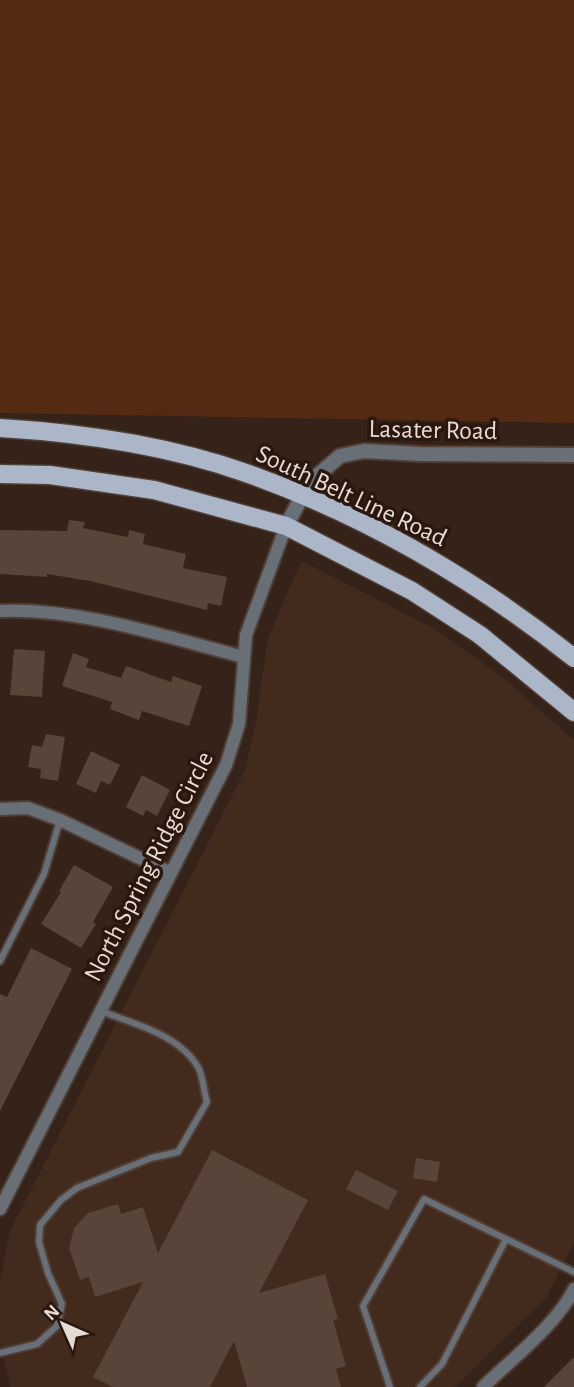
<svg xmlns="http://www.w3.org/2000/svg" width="574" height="1387" font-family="'Alegreya Sans',sans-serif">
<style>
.built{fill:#422a1d}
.green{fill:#552a12}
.building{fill:#59443a}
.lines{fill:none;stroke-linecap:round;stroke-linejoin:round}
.service-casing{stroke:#513f36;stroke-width:10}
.minor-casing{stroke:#513f36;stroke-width:16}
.tertiary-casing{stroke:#513f36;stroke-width:18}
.primary-casing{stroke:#513f36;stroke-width:21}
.service{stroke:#696f77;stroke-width:6}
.minor{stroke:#696f77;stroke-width:12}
.tertiary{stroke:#696f77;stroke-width:14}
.primary{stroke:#abb7c9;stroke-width:18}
.labels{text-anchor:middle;stroke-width:7;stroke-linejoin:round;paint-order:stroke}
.street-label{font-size:26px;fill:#e7dad3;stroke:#2a180f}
</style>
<rect width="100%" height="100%" fill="#352218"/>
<path class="built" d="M301,561l132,67 67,47 74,65v502l-28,56 -91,89h-445l-10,-46v-61l10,-49 235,-461 12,-53 10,-77z"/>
<path class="green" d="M0,0h574v423l-574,-10z"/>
<path class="building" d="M69,520l16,2 -2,6 45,9 1,-7 16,4 -2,10 43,10 -3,14 44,9 -6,29 -13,-3 -1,7 -117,-29 -43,-7v3l-47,-3v-44l67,1z
M14,649l31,2 -3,46 -32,-2z
M73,653l16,6 -3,8 35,11 5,-12 45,16 2,-6 29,10 -13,40 -47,-15 -3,9 -29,-11 2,-7 -50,-16z
M46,734l19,3 -7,44 -18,-3 1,-9 -13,-2 4,-22 10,2z
M91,751l29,14 -10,20 -9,-4 -5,12 -20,-9z
M142,775l28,15 -13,26 -11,-6 -3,6 -17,-9z
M74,865l39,22 -20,35 3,2 -15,24 -40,-24 20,-32 -2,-1z
M31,948l41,21 -72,142v-117l7,3z
M212,1150l96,50 -49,93 66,-19 13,45 -5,1 13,46 -10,3 5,18h-94l-13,-46 -24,46h-97l-20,-10 50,-95 -48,15 -6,-20 -9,3 -11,-32 5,-20 14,-15 30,-9 3,10 22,-7 15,46z
M416,1158l24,4 -3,20 -24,-4z
M356,1170l42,21 -10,19 -42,-21z
M574,1357v30h-30z"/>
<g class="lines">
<defs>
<path id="service" d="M0,961l44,-87 16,-54
M0,1353l37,-9 20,-18 5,-22 -14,-31 -9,-31 1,-17 21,-25 16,-12 74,-30 27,-6 29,-50c-3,-10 -4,-24 -8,-33 -18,-34 -65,-45 -98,-58
M390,1387l-27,-81 61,-107 150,73
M420,1387l22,-23 64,-125"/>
<path id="minor" d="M0,611c82,-3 165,26 244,46
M0,809l28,-1 32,12 111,53
M0,1209l226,-444 13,-41 7,-89 40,-109
M483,1387c28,-27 75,-64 91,-98"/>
<path id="tertiary" d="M286,526l24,-44 30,-26 24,-5 57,3 153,1"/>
<path id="primary" d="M0,428c83,5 167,17 246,45 118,42 230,107 328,185
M0,474l50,1 104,15 132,36 126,65 68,44 94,77"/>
</defs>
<use href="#service" class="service-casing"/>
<use href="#minor" class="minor-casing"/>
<use href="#tertiary" class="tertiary-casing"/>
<use href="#primary" class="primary-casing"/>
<use href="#service" class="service"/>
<use href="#minor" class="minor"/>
<use href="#tertiary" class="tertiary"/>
<use href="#primary" class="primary"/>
</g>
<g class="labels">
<g class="street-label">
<text transform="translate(433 429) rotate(1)" y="9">Lasater Road</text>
<text transform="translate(352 495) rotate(25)" y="9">South Belt Line Road</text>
<text transform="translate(148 866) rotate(-63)" y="9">North Spring Ridge Circle</text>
</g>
</g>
<g transform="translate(63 1324) rotate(315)" stroke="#2a180f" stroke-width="5" paint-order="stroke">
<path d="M0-5L12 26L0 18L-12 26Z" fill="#e7dad3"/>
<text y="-10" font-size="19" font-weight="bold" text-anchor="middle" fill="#e7dad3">N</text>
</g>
</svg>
